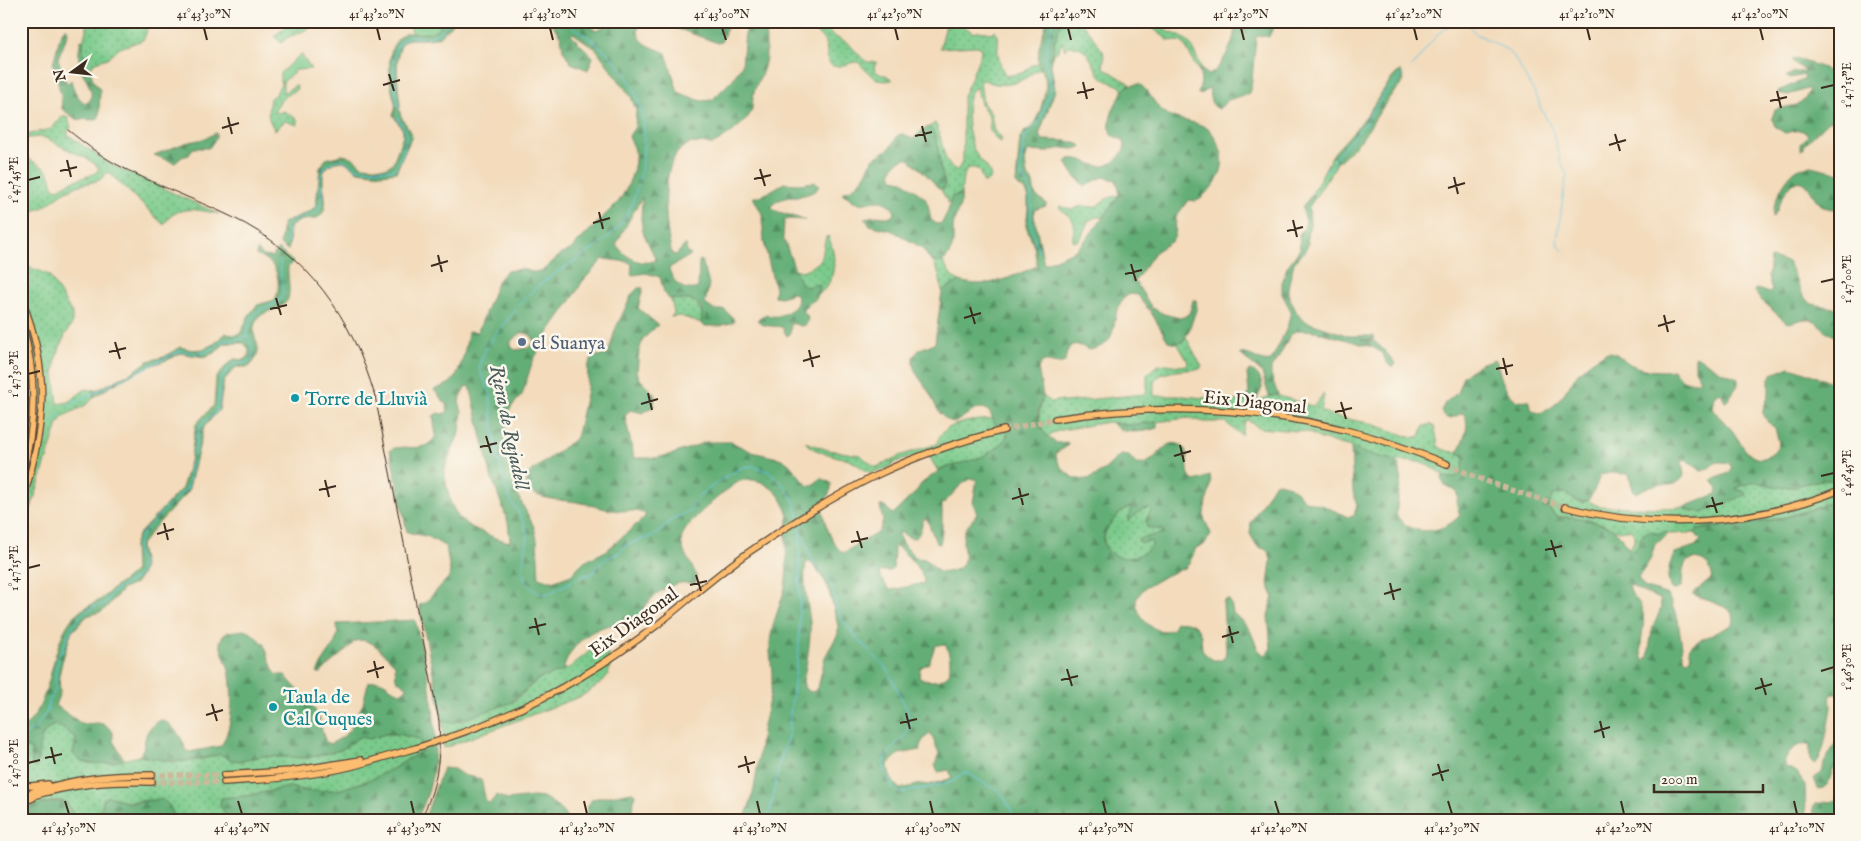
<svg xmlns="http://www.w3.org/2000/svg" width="1861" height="841" font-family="'IM FELL English',serif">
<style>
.grass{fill:url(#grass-dots);stroke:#5a7a54;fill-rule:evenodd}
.forest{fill:url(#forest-firs);stroke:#4f6c4a;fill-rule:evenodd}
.garden{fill:#7aca8b;stroke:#5a7a54}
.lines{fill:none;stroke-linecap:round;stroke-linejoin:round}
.stream{stroke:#65c6e3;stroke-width:1}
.highway-tunnel{stroke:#ceb89c;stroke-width:5.5;stroke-dasharray:5.5 3;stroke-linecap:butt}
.highway-casing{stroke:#574536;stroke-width:8}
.highway{stroke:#fcbd6f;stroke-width:5.5}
.rail{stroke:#3b2a1e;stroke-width:1}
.highway-bridge-casing{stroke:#574536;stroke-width:8;stroke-linecap:butt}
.highway-bridge{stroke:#fcbd6f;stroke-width:5.5}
.ticks{fill:none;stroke:#3b2a1e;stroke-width:2}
.service-dot{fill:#5c6f8a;stroke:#fbf7ec;stroke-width:2}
.culture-dot{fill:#0f9aa8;stroke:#fbf7ec;stroke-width:2}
.labels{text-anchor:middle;stroke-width:5;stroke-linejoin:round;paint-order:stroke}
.service-label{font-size:19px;fill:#4e5e75;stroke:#fbf7ec;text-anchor:start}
.culture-label{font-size:19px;fill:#0d838f;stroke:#fbf7ec;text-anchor:start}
.street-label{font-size:19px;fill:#3b2a1e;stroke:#fbf7ec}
.water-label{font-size:20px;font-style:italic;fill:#485959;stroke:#fbf7ec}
.neatline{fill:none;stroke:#3b2a1e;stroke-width:2}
.ticks-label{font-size:12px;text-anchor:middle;fill:#3b2a1e}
</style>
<defs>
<pattern id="grass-dots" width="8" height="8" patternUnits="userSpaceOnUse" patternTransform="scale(1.25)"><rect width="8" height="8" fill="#7aca8b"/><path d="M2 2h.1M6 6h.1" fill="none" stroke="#65a471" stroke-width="1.8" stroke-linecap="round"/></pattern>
<pattern id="forest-firs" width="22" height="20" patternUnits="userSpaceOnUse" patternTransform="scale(1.25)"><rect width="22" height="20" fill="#63ae77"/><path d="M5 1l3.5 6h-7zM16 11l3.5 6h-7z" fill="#538e61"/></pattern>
</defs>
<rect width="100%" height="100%" fill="#fbf7ec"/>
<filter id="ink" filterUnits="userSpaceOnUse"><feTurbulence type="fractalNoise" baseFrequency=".02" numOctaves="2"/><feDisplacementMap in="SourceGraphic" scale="10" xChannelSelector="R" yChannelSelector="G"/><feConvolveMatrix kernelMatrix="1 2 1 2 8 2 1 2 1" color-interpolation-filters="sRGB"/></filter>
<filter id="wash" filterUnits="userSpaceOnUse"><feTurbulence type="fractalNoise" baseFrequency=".0096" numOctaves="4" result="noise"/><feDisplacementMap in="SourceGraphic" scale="20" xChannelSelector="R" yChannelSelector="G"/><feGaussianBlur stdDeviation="1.12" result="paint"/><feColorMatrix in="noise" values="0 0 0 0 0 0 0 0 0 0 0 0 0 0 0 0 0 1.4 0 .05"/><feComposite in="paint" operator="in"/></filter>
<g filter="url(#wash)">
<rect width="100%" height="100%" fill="#f3dbbc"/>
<path class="grass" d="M87,21h61l-2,13 -3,6 -23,8 -12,10 -13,4 -5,7 -5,-1c-3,-8 -3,-22 -1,-30 1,-6 4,-10 3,-17z
M287,21h18l5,7 -23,10 -6,5 -7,-7 11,-8z
M789,21h22l8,6 3,-2 1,-4h2c2,18 16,16 25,24 6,6 10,12 17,17h10l-3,4 1,5 7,4h4l6,5c-16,4 -23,-7 -34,-18 -9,0 -17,6 -26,4 -7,-6 -4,-11 -6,-19 -3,-17 -23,-20 -37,-26z
M947,21h9l18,12 5,-2 14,2 2,-3c6,8 2,14 3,23 1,8 4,17 8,23l16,-3 10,-8 7,-2 2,6c-6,1 -10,5 -14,8 -15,9 -28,10 -43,3l-4,1 3,22 8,11 3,17 7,6v5l-3,-1 -8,-10 -1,-14 -8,-13 -4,-14 -3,-2c-12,13 -6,49 1,64 5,10 15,14 16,26l-7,6 -5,-14 -5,-2h-6l-5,9 -2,18 -2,-1 -7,5 -3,5 -8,-14 3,-1c0,-9 -3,-15 -4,-24 -2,-12 -1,-29 -11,-38l6,-4c9,14 6,44 23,47l5,-11v-63l7,-15 11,-29 -1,-5 -3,-1 -37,2z
M1070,21h11l22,30 1,7 -1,9 27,17 -7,7c-3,-8 -12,-7 -19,-12 -13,-9 -12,-35 -35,-33l-4,4 -3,-8 -4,9 -6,4 3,-16 6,-16z
M1138,21h24l4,10c28,8 24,14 36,38l-3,-1v3c-7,-9 -9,-20 -17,-29l-14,-2 -18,-14z
M282,81l1,1v11l13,-8 1,4 -15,10 -8,12 4,2 6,-2 13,8v6l-12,-4 -10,9c-9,-12 -7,-18 -5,-32l6,-4z
M63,116l5,2 3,9 -4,7 43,30 109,50c-21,-4 -43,-11 -55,11l-56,-53 -8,8 -23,6 -14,7 -19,14 -23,9v-80l30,-7zM40,137c10,1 15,7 23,10 13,7 25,10 36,21l-2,4 -6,3 -21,7 -12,7 -4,-1c-3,-4 -2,-11 -5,-15 -8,-12 -31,-12 -26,-32l6,-3z
M1332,156l4,2v7l-21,33 -3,-4z
M1119,195l-15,22h-8l-8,4 -6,15 -4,5h-5c-1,-5 1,-8 1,-13 2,-11 -9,-13 -15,-21l1,-1 12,4 9,-4 14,1 11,-8z
M828,236c9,19 9,45 -9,58l1,-6 -6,-3 -8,2 -8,-6 -4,-12 8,2c24,-10 18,-10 24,-34z
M21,257l11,11 17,7 23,38v11l-7,11 -9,23 -2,16 4,30 11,-2 16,-13 8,1c6,15 -22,20 -30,27 -2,2 -3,4 -5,7l-37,116v-138l4,-7 -4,-26z
M933,262h10l9,15 8,4 -18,10 -3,-17z
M679,299l17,2 6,13 -1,9 -21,-7 -9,1 3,-4 -3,-13z
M1186,337l16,30 -2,2c-11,1 -37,1 -44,10 -3,4 -2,12 -2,17h29l67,6 26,-7 36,11 3,-1 8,-11 1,2 -3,15 16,6 32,6 44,15 7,-2 4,-10 8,-2 3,4 3,18c8,7 17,4 25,10 3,8 0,16 -7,21l-9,1 -14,-10 -13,-6 -24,-1 -33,-8 -12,-6 -30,-8 -14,-7 -47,-4 -13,-8 -2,1 -3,13h-2l-15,-12h-21l-15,-4 -59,7 -22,-3 -46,8 -10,3 -4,5c-12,-15 -10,-24 -5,-42l8,6 11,-2v2h3l80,-8 2,-4v-15c16,-21 28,-4 41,-11l-1,-4 -10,-17 7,-3z
M993,419l5,8 9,2c4,19 -35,33 -51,37 -6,1 -13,0 -18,5l-11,-18 -31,9 -10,7 -16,4c-6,-3 -11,-8 -17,-11 -14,-7 -39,-8 -48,-20l23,8 32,5 15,12h2l22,-11 38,-12c1,-3 2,-8 5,-11 11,-12 36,-13 51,-14z
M1821,480h19v18c-35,16 -70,23 -108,28 -11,1 -29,-1 -37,7l-27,1 -1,-2 -9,2 -7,-3 -12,10 -2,8 -4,2 -4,-2 5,-7v-7l-3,-5c-5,-1 -12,2 -15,0 -15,-7 -29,-12 -46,-13 -6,-1 -13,2 -18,-4 -5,-5 -2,-13 1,-18l11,-2c8,4 14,13 24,7l5,4 7,2 59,2 25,-1 1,2c25,9 39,-8 61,-14l-3,-4 -7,-2v-1l18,-6 24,5h13z
M1130,507l1,2 -3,12 15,-12 6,-1 2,2 -5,10 1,7 14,3 4,3 -26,6 4,4 8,-2 1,5c-25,26 -67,6 -38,-27 5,-6 9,-10 16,-12z
M603,647l5,5 3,13 -3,10 -7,8 -19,13 -138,52 -1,-26 8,1 11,-3 52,-19 27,-24 28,-9 23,-19z
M57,724l19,14 11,25h23l29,-7 34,6 27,-2 20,-6 11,6 11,1 20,-5 46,2 33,-8 18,-13 11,2 15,-5h13l21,5 4,11 -29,18 -22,11 -34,11 -29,1 -19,-4 -44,9 -25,2 -1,8 5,7 2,7h-51l-7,-15 -19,-5 -25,2 -12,-5 -10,5 -2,7 -10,8 -1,3h-14c-3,-5 -6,-15 -11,-18 -10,-5 -34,6 -44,11v-67l10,3 1,16 6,-3c1,-16 1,-30 19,-38z"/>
<path class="forest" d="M444,21h10c-16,20 -18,18 -43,18 -21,-1 -12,53 -11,66 0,2 -1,5 0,7 1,9 10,15 12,24l-16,36 -14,2 -24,-3 -14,-10c-40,3 -8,39 -23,54 -5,6 -12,4 -19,5 -4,1 -7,4 -11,6 -3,7 0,16 -3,24l-8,-5 3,-22 27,-12 6,-5 4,-38 6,-9 16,-4 10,2 10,9 24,2 7,-5 10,-28v-5l-10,-15c5,-10 1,-14 -1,-24 -3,-21 -7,-45 13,-58 16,0 29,3 39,-12z
M550,21h32l13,9 9,-3 2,-6h38l-6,8c0,16 16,18 28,24l12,39 23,9 11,-1 21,-21 9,-14 4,-44h19c0,15 3,32 -1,46 -2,9 -8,16 -10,25 -3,10 1,15 -6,25 -5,7 -28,26 -36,27 -8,0 -17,-2 -23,0 -32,11 -24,85 -17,110l4,1 10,-11 1,9 4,2 -22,13c3,14 14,25 29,20l1,-26 1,-2 2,1 7,23 -4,20 9,6h11l8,8 1,4 -14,4h-16l-3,-3c5,-29 -14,-22 -32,-24l-5,-7 -4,-15 -14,-4 -13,2 -2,-1 1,-9 -3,-3 -26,-3 -21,23 -8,14 -28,40 -14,27 -10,32 -10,11 -6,10v17l7,44 3,8 1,9 17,33 3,13 2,38 8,3h8l16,-6 12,-13 23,-11 38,-33 2,-4c-11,-5 -23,-2 -35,-4 -11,-2 -23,-6 -34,-8 -13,-2 -62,-2 -49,-28l47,-35 2,-4 10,-46 1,-23 4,-8 4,-2 12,-1 7,-25 17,-36 6,-6h5l-5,20 20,17 -15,14 -4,12 -2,21 3,7 15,16 -1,11 -11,7 -13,-3 -5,6 9,42h21l18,-4 33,-12h25l21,10 30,7 7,5 19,22 5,-1 8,-7 10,5v6l-9,20c3,14 9,35 21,44l36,-21 4,-11 -3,-15h4l9,8 23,-22 5,-8 20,-15 39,-11 18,-11 9,-10v-8l-12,-5c-2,-4 -4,-11 -8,-14 -8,-7 -25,9 -33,13 -18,-7 -18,-20 -27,-34 -7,-12 -15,-16 -14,-32l7,-8 15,-6 7,-52 18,-10c27,9 53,-5 77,-15l-3,-20 -8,-20 2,-16v-15l-3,-5 -6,-3 -3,-4 4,-45 3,-5 9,-6 8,-15 6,-24 -1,-11 -7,-16 1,-14 8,-26h23l-9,3 -6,15 -4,26 4,25 -16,45 4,5 25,1 13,4 1,2 -9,2 -10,-1 -17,4 -16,-1 -3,2 -2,9 2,13 6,8 2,12 11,8v3l-12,4v6l10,48 32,-14 11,-12 31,-40 1,-9 -3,-9 -13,-3 -19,9 -11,-12 -7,-12 3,-3c21,-3 29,19 50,-2 4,-5 6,-8 6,-14l-2,-3 -12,-5c-5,-18 6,-35 16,-49l12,-2c11,7 15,21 25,28 13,10 30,8 43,16 5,3 7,8 9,12 15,25 2,46 -20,61l-8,-1 -12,17 -1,19 -3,5 -16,10 -21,30 17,27 12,6 16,4 6,-2 4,-3 3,-13h3c2,8 -1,12 -3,19 -4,12 -9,31 -25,22l-19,-32 -3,-2 -8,-12 -8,-1c-19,9 -12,36 -22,47 -4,5 -11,7 -18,9 -4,-1 -7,-4 -12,-5 -10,-3 -12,10 -13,17l-7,2 -15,-3 -5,7 5,28 -5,17 3,16 8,9 8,5 9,-1 3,2 -4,4 -8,4 -1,3c1,7 5,12 10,17 21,19 39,-3 54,-17h8l8,9c19,4 26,-25 42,-20 15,5 6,25 13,35l4,2 15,-5c4,12 -6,25 -6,39 0,7 5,12 7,19l-7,11 -8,3 -7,16 -4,4 -18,7 -24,14 -7,11c1,18 17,35 36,30l4,-8c11,-2 22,2 25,14 1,6 0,11 2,16l10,8h9l3,-4 1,-6 -3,-46 1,-3 4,-2 3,4 2,10 16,15 9,21 7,7 6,-8 -3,-32 5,-20 -5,-12 3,-23 -2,-10 -12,-5 -7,-12 1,-12 24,-40 15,4 16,15 18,5 24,11 6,-1 3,-11 -4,-13 -2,-45 12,6 31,7 5,5 2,11 -5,38c13,24 48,20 64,1 -1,-3 -2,-6 -3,-9 0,-4 1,-9 0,-12 -4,-9 -15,-4 -15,-18l10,3c9,-4 12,-12 12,-21l-3,-4 -4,-1c6,-11 15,-30 6,-40 -9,3 -17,11 -22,-2l4,-8 12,-10 6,-17 17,-12 15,-5 1,1c6,17 5,28 21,41l11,-1 4,10 6,3c22,-3 30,-31 45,-45 5,-5 16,-12 22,-15 11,-4 18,8 27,12 13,6 28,7 42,5 5,10 15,15 26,10l-5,-11v-12l1,-1 26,16 16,6v7l-11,16 -2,1 -3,-8 -3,-2 -5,4c-1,6 -2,10 1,15 4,7 11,12 16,18 9,11 18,36 36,28 6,-3 11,-8 12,-14l-4,-14 -12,-13v-7l6,-15v-16l4,-5 5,-1 12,-5 13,4 32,13 5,7v89h-19l-37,8 -30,-6 -17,5 -1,2 9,3 2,3c-23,6 -34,22 -61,15l-2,-3 32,-13 2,-5 -6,-9 17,-7 3,-5 -3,-5c-20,-4 -14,6 -28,8l-8,-7 -9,-4 -2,3 2,12c-6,13 -17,7 -29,10 -7,1 -12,5 -19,8l-3,-3 -4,-16 -19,-1 -10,2c-4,9 -8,32 -23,26 -5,-2 -8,-6 -13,-8l-11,2 -3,6 -1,6 4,7 6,3 23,1 29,9 12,12 6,10 4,2c7,-3 5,-15 14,-19 5,-2 7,1 12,2 3,0 5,-2 8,-2l1,2 -4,4 -9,6 -5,16 -12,18 6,9 24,8 10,25 5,34 2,5 3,1 4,-2 -3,-9 5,-6 36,-17c7,-5 3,-13 -3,-18l-35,-14 18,-14 2,-4c-1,-13 -14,-21 -26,-14l-3,7 -1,17 -7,4 -4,-1c-6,-12 -2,-25 4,-36l20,-7 6,-6 -6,-7 2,-3c19,-4 39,-4 58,-7 30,-4 58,-13 85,-25v195l-9,2c-1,5 0,8 0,12 -2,12 -7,52 -16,57 -8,-4 -5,-11 -5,-18 -12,-5 -23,6 -26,17l2,4 11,5 8,13 1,35h-1063c13,-21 15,-64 19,-89 3,-16 8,-32 10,-48 1,-14 -3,-28 -2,-41 2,-20 11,-37 15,-55 3,-16 1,-33 1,-49 0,-7 2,-13 2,-19 -1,-16 -11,-29 -25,-36 -8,-4 -20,-5 -28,1 -14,10 -45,35 -52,50 -8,17 18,36 13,49 -6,1 -10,-1 -16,0 -15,3 -28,13 -37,26 -3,5 -3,14 -7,18 -7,4 -12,-3 -19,-3 -27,3 -48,22 -54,47l-25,8 -28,24 -48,17 -11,3 -8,-1 -24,-117 6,-2 24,-26 1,-6 -4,-24 -17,-10 -22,-5 -17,-82c16,-8 33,6 46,-14l-3,-20 5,-3 3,1 7,-2 -2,-8 -12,-14c6,-3 13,-4 18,-9 9,-9 15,-37 16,-50l8,1 3,-3 19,-49 8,-9 15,-2 12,3h8l19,-17 10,-5 49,-49c9,-13 18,-34 16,-50 -1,-5 -5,-10 -6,-15l6,-9 1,-17 -5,-13 -35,-48 -23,-16 -2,2 22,22 -5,13 -17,-7 -8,-13 -2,-13zM642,197l-1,22 2,13 13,28c-14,7 -32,-3 -40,-16zM521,333c7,-1 13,3 13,10l-6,5 -13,2 -4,-4v-5zM470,386l21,90 17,46 2,20 -15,-4 -26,-12 -10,-8 -8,-14 -6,-26v-10l15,-37 2,-19 -3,-10 6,-15zM970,479h7l-4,24 4,11c-4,6 -11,11 -13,19 -4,14 8,32 -10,37 -5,2 -10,3 -15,2l-14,-13 -9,-1 -13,-14 -6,-11h4c3,1 7,5 11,5 9,1 9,-14 12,-19h3l9,24 4,1 2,-13v-26l19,-20zM1130,507l1,2 -3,12 15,-12 6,-1 2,2 -5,10 1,7 14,3 3,3 -25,6 -1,2 3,2 10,-2 1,5c-23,25 -67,6 -40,-24 5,-7 10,-12 18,-15zM896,546c9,7 29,26 28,37l-33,7 -4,-3 -8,-13 3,-3h9l2,-2 1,-21zM810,561l15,20 4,10 9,35v8l-13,23 -6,27 -4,7 -4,1 -6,-3 -2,-8c4,-19 8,-41 7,-59 -2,-19 -8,-41 -4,-59zM1630,584l7,5 23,10 1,9 -9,22 -4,27 -4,5c-9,-17 5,-37 -3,-55 -3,-9 -13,-12 -11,-23zM942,644l4,1c4,10 5,19 3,29 -8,9 -20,8 -30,4l1,-10 9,-5 6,-17zM930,732l9,21 -4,12 3,7 11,-2 3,8 -23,7 -8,-1 -21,5c-8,-6 -12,-16 -12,-25l11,-10 21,-4 1,-7z
M661,21h69l-9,21 -3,1 -56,-20z
M1233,21h43l-7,16 -8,-2 -5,2 -5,53 -3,4 -20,6 -9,9c-10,-4 -9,-13 -10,-22l-7,7h-4l3,-12 -2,-14 10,7c10,-4 24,-30 25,-41 1,-4 0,-9 -1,-13z
M65,28h2l1,5 -10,26 8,23 2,1 3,-3c2,9 6,18 14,23l4,-1c6,-11 -2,-19 -7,-30 -4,-9 -4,-22 -1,-32l2,1 1,25 6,3 3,11 7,10 -1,27 -2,3 -21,-1 -14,-10 -1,-14 -8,-31 8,-31z
M1797,58c6,4 9,4 15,6 10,2 20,10 28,16v39l-11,2 -26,25v4l-3,1v-7l8,-8 -2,-4 -7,-2 -14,3 -10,-6 -3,-9 3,-8c15,-6 28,0 34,-20l-2,-1 -19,6 -10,-2v-2l27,-12 -1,-4 -14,3 -4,-1 6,-4 14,-2 -13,-9v-3z
M1399,71h2l3,9 -2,4 -13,14 -28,42 -24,23 -1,-5 -4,-2 2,-3c11,-13 23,-24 33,-38 10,-14 19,-32 32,-44z
M929,127c10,8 9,26 11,39 1,8 7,15 4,23h-5c-5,-7 -25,-27 -32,-31 -10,2 -19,10 -14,21l10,2 22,17 3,7 3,15 6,4 5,-1 6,-12 4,-15 9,-1c2,10 -5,17 -7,27 -3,15 3,20 -6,34 -5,7 -9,8 -17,5l-9,-13 -29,-17 -23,-6 -5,-6c9,-6 19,0 28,-3l2,-4c-13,-20 -25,-6 -38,-9 -5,-2 -8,-7 -14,-9v-2l7,-2 12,-10 11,-21 17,-11 8,-13 5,-1 10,5 12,-11z
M216,133v5l-7,10h-16l-4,7 -7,2 -7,6 -21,-8 31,-12 18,-4z
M1811,166l29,7v35c-29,7 -27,-31 -43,-26 -14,4 -16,25 -24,35 -1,-14 11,-38 23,-47 4,-3 10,-3 15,-4z
M815,182l4,5c-13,15 -37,4 -48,20l5,4 29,9 -17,-1 -4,2 -1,16 17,46 6,4 13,-3 1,2 -3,12 -14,10v5l4,2 1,6 -2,4 -5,1 -10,-3 -1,11 -3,2 -5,-9c-10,-2 -19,1 -25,-7l9,-6c10,6 21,-1 29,-7l3,-6 -2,-7 -3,-1 -12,4 -7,-1 1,-7 -11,-47 -2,-28 -9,-17h7l24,-14 15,1z
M1312,194l3,4 -6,9 1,18 -3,10 1,10 -5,8 -9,10 -6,24v7l9,19 4,5 6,4 42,14h25v3l-13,1 13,1 11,10 10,12 -3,5 -4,-4 -7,-12 -9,-5 -57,-16 -15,-1 -6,2 -5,5 -10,20 -8,11v7l7,20 -9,1 -7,-23 -22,-19c12,-2 20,10 31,7l16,-33 4,-17 -9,-17v-11l5,-16 13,-18 -1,-15 5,-6 2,-7 -4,-13z
M278,249l15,13 -5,5c-1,10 3,22 0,32 -6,13 -26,10 -32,22 -9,19 14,25 -7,46h-13l-12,13 -5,30 -15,17 -16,65 -34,36 -14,18 4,20 -3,10 -6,8 -12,5 -20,22 -16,5 -16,17 -9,29 -3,14 1,17 -5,12 27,19 16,-1 8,2 7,7v9l11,18c-15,5 -40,9 -51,-5l3,-16 -20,-14c-25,11 -11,27 -22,44l-2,-3 -1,-16 -10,-3v-18c26,-12 30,-68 41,-92 9,-21 18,-26 38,-36 5,-3 9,-9 14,-12 8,-6 14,-10 21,-17l-1,-26 4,-10 44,-47 8,-26 6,-38 18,-19 2,-27 9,-11 9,-8 10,1 5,-4v-7l-5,-6h-19l-9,9 -11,5 -25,-4c-8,6 -16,8 -25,11 -19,8 -46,22 -62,34l2,-5 -2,-3 6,-1 34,-17 15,-11 16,-4 16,-10 12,3 11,-1 11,-5 12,-11 7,2 7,-1 9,-19 8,-10 18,-5c6,-12 4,-31 -7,-39 -4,-3 -8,-4 -12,-6l1,-4h2l4,5 9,1z
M1770,258l18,4 16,36 8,6 28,5v30c-5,-3 -10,-5 -14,-8 -7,-6 -9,-12 -20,-12 -7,0 -12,4 -19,4l-25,-22 -8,-11 3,-1 12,4 3,-3 -4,-14z
M1249,370c8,1 13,9 13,18l-6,13 -9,1 -9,-2 7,-2 4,-5 -2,-19z
M1157,422v6c-12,4 -37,8 -44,-5l14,2z
M415,620c15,64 36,139 1,200h-189l-2,-7 -5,-7 1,-8 25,-2 44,-9 14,4 34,-1 34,-11 22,-11 29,-18 -4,-11 -21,-5h-13l-15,5 -11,-2 -18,13 -33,8 -46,-2 -20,5 -11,-1 -11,-6c-33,10 -48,8 -81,2 11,-14 -1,-22 21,-36 9,1 19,13 23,22 2,5 1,7 6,10l32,-6c12,-19 12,-49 9,-70 -1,-12 -9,-22 -10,-35l3,-5 5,-4 16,-2 6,2 14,12 9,26 4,5h8c14,19 36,32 37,57l2,1 1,8 5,3 13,-7 7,-8 13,-25 5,-21c14,-7 20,5 32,10l8,-5 -12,-9 -1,-15c-12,-10 -23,-28 -40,-23 -9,11 -24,20 -34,32h-4c4,-12 20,-28 21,-41 0,-2 -1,-5 -1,-8z
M1840,736v25l-8,11 -4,12 -5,4 -5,1 -4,-11 8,-5 2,-10z
M443,768l11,1 9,6 18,4 5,23 4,1 7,-8 10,5 26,-3 12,1 12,8 12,14h-145z
M632,792l3,2 -2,15 -14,11h-34l3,-14 4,-7z
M108,796l21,7 33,-4 7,6 7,15h-86l1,-3 10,-8 3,-11z
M1840,800v20h-25l-2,-12 2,-4z
M59,801l8,2 9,17h-55v-7l13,-7z"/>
<path class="garden" d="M411,21h33c-9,14 -18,12 -33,12z
M301,54l10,15 -15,1 -13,12h-3v-9z"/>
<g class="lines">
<path class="stream" d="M565,21c10,8 21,14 31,22 35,29 52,62 47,108 -2,32 -11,67 -37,88 -23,20 -52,32 -74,52 -10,9 -19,21 -27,32 -10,12 -21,25 -25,41 -3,9 8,19 10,28 1,8 1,17 2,26 4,27 7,55 18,81 2,5 7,10 10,16 4,7 9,20 7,28 -4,22 -11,40 15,51l8,-1 32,-17 10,-2 5,-8 10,-8 10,-4 9,-9 31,-11 13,-13 19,-10 11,-16 25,-18 18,-10 10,-1 17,6 14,14 10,15 5,17
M1466,21l9,12 32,17 8,9 23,40 2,8 12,22 7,28 8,18 -3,14 -7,53 6,9
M1410,68c10,-9 17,-21 26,-32 5,-6 13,-7 18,-15
M398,108c-1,-14 -8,-49 -1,-61 3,-5 8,-8 12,-11 19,4 30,0 42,-15
M1327,171l10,-16 27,-30 20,-31 19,-20
M287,243c1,-5 0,-11 2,-16 4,-11 22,-9 29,-18 12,-16 -14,-42 24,-50l16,10 34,1 3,-2 7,-13 5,-21 -10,-17
M1039,252l-8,-26v-34l-9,-15 -2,-9 5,-31 14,-15 11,-30 1,-9 -6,-23 3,-20 5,-19
M247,334c2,-5 2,-10 5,-15 5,-11 17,-12 27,-17l4,-8 -3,-33
M117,382l61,-30c6,-2 9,0 15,1 10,2 22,-5 29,-12l20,-2 5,-4
M68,406l46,-23
M53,423l6,-8
M194,456l5,-27 6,-8 11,-7c6,-22 -1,-32 17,-50 25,1 23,-12 14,-29
M801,529l5,15 8,19 17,20 6,27 3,6 11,16 37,38 19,40 3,15 -5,10 -21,23 -1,5 9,24 3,4 7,2 50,-11 11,-9h5l20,13 12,5 17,29
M21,738l13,-9 13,-17 2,-11 6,-11 1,-22 3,-11 11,-26 11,-16 8,-6 16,-6 8,-11 24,-15 4,-6 1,-6 -5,-13v-8l5,-10 14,-16 32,-31 4,-27
M768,820l12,-59 9,-29 1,-18 9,-68 1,-125"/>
</g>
</g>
<g filter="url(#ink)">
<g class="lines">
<path class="highway-tunnel" d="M1004,430l51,-11
M1447,464c37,19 78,30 118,43
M152,775h72
M152,782h72"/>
<defs>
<path id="highway" d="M21,298c31,75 24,132 0,207
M21,321c16,52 16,104 0,156
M1055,419c99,-15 197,-13 294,12 34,8 66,21 98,33
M1565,507c91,24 188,18 275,-17
M447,738c75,-25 147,-64 210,-113 30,-24 60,-51 92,-73 41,-28 84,-56 130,-78 39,-19 82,-33 125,-44
M224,775l67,-4 70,-11
M224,782c42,-2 100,-7 140,-19 17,-5 35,-10 52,-15
M21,785l10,1 17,-2
M21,796c46,-17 83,-21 131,-21
M29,797c44,-13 77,-16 123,-15
M21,803l12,-5"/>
</defs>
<use href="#highway" class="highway-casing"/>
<use href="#highway" class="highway"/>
<path class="rail" d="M68,130c15,12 30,24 46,33 38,21 79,35 118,54 76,37 120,100 143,179l64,325c2,34 -2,69 -19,99"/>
<defs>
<path id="highway-bridge" d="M416,748l31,-10"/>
</defs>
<use href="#highway-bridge" class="highway-bridge-casing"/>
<use href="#highway-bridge" class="highway-bridge"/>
</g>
</g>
<path class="ticks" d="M204,28l3,12M377,28l3,12M550,28l3,12M722,28l4,12M895,28l3,12M1068,28l3,12M1241,28l3,12M1414,28l3,12M1587,28l3,12M1760,28l3,12M389,74l5,17M1083,82l4,17M383,85l17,-5M1821,88l13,-3M1777,91l4,17M1077,93l17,-4M1770,101l17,-4M228,117l4,17M922,126l4,16M222,128l17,-5M1615,134l5,17M915,136l17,-4M1609,145l17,-5M67,160l4,17M760,169l5,17M60,171l17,-4M1454,177l4,17M754,179l17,-4M28,180l12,-3M1448,188l17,-5M599,212l4,17M1293,220l4,17M593,223l17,-5M1287,231l16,-4M438,255l4,17M1131,264l5,17M431,266l17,-5M1125,274l17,-4M1821,282l13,-3M276,298l5,17M970,307l5,17M270,309l17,-4M1664,315l4,17M964,318l17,-5M1658,326l17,-5M115,342l5,17M809,350l4,17M109,352l17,-4M1503,358l4,17M803,361l17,-5M1496,369l17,-4M28,374l12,-3M648,393l4,17M1341,402l5,17M641,404l17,-5M1335,412l17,-4M486,436l5,17M1180,445l4,17M480,447l17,-4M1174,456l17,-5M1821,476l13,-3M325,480l4,17M1019,488l4,17M319,490l17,-4M1712,497l5,16M1012,499l17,-5M1706,507l17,-4M164,523l4,17M857,531l5,17M157,534l17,-5M1551,540l5,17M851,542l17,-4M1545,550l17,-4M28,568l12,-3M696,575l5,16M1390,583l4,17M690,585l17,-4M1384,594l17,-5M535,618l4,17M1229,626l4,17M529,628l17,-4M1222,637l17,-5M374,661l4,17M1067,669l5,17M1821,671l13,-4M367,672l17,-5M1761,678l5,17M1061,680l17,-4M1755,689l17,-5M212,704l5,17M906,713l4,16M206,715l17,-5M1600,721l4,17M900,723l17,-4M1594,732l16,-5M51,747l4,17M745,756l4,17M45,758l17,-4M28,763l12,-3M1438,764l5,17M738,767l17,-5M1432,775l17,-5M65,801l4,13M238,801l4,13M411,801l3,13M584,801l3,13M757,801l3,13M930,801l3,13M1103,801l3,13M1275,801l4,13M1448,801l4,13M1621,801l3,13M1794,801l3,13"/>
<circle class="service-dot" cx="522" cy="342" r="5"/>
<g class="culture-dot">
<circle cx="295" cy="398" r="5"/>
<circle cx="273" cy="707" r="5"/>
</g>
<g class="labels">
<g class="service-label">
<text x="532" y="349">el Suanya</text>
</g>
<g class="culture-label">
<text x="305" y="405">Torre de Lluvià</text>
<text x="283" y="703">Taula de<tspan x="283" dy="22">Cal Cuques</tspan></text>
</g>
<g class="street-label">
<text transform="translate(1255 401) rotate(6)" y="7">Eix Diagonal</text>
<text transform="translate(633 621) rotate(-36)" y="7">Eix Diagonal</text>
</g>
<g class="water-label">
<text transform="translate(510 427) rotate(78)" y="7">Riera de Rajadell</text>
</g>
</g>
<rect width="1861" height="841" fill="none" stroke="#fbf7ec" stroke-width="55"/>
<g transform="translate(72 72) rotate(255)" stroke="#fbf7ec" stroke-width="4" paint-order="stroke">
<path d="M0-4L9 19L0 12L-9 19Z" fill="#3b2a1e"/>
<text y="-8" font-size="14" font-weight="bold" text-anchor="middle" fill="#3b2a1e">N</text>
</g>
<path d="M1654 784v8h109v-8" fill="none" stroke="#3b2a1e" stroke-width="2.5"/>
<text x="1661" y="784" font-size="15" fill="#3b2a1e" stroke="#fbf7ec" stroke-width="4" paint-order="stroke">200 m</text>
<rect x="28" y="28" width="1806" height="786" class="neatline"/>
<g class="ticks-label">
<text x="204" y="18">41°43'30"N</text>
<text x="377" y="18">41°43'20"N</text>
<text x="550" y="18">41°43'10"N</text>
<text x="722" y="18">41°43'00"N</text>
<text x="895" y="18">41°42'50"N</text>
<text x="1068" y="18">41°42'40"N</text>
<text x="1241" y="18">41°42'30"N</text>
<text x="1414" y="18">41°42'20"N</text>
<text x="1587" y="18">41°42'10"N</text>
<text x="1760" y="18">41°42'00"N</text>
<text transform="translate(1847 85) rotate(-90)" y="4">1°47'15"E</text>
<text transform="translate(14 180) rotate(-90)" y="4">1°47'45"E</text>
<text transform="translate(1847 279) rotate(-90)" y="4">1°47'00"E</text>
<text transform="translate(14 374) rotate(-90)" y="4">1°47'30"E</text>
<text transform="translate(1847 473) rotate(-90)" y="4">1°46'45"E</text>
<text transform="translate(14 568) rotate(-90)" y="4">1°47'15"E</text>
<text transform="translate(1847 667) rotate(-90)" y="4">1°46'30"E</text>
<text transform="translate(14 763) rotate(-90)" y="4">1°47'00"E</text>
<text x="69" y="832">41°43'50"N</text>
<text x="242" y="832">41°43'40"N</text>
<text x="414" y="832">41°43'30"N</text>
<text x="587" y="832">41°43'20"N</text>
<text x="760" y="832">41°43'10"N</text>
<text x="933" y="832">41°43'00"N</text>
<text x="1106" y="832">41°42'50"N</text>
<text x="1279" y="832">41°42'40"N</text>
<text x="1452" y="832">41°42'30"N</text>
<text x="1624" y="832">41°42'20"N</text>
<text x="1797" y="832">41°42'10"N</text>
</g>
</svg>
